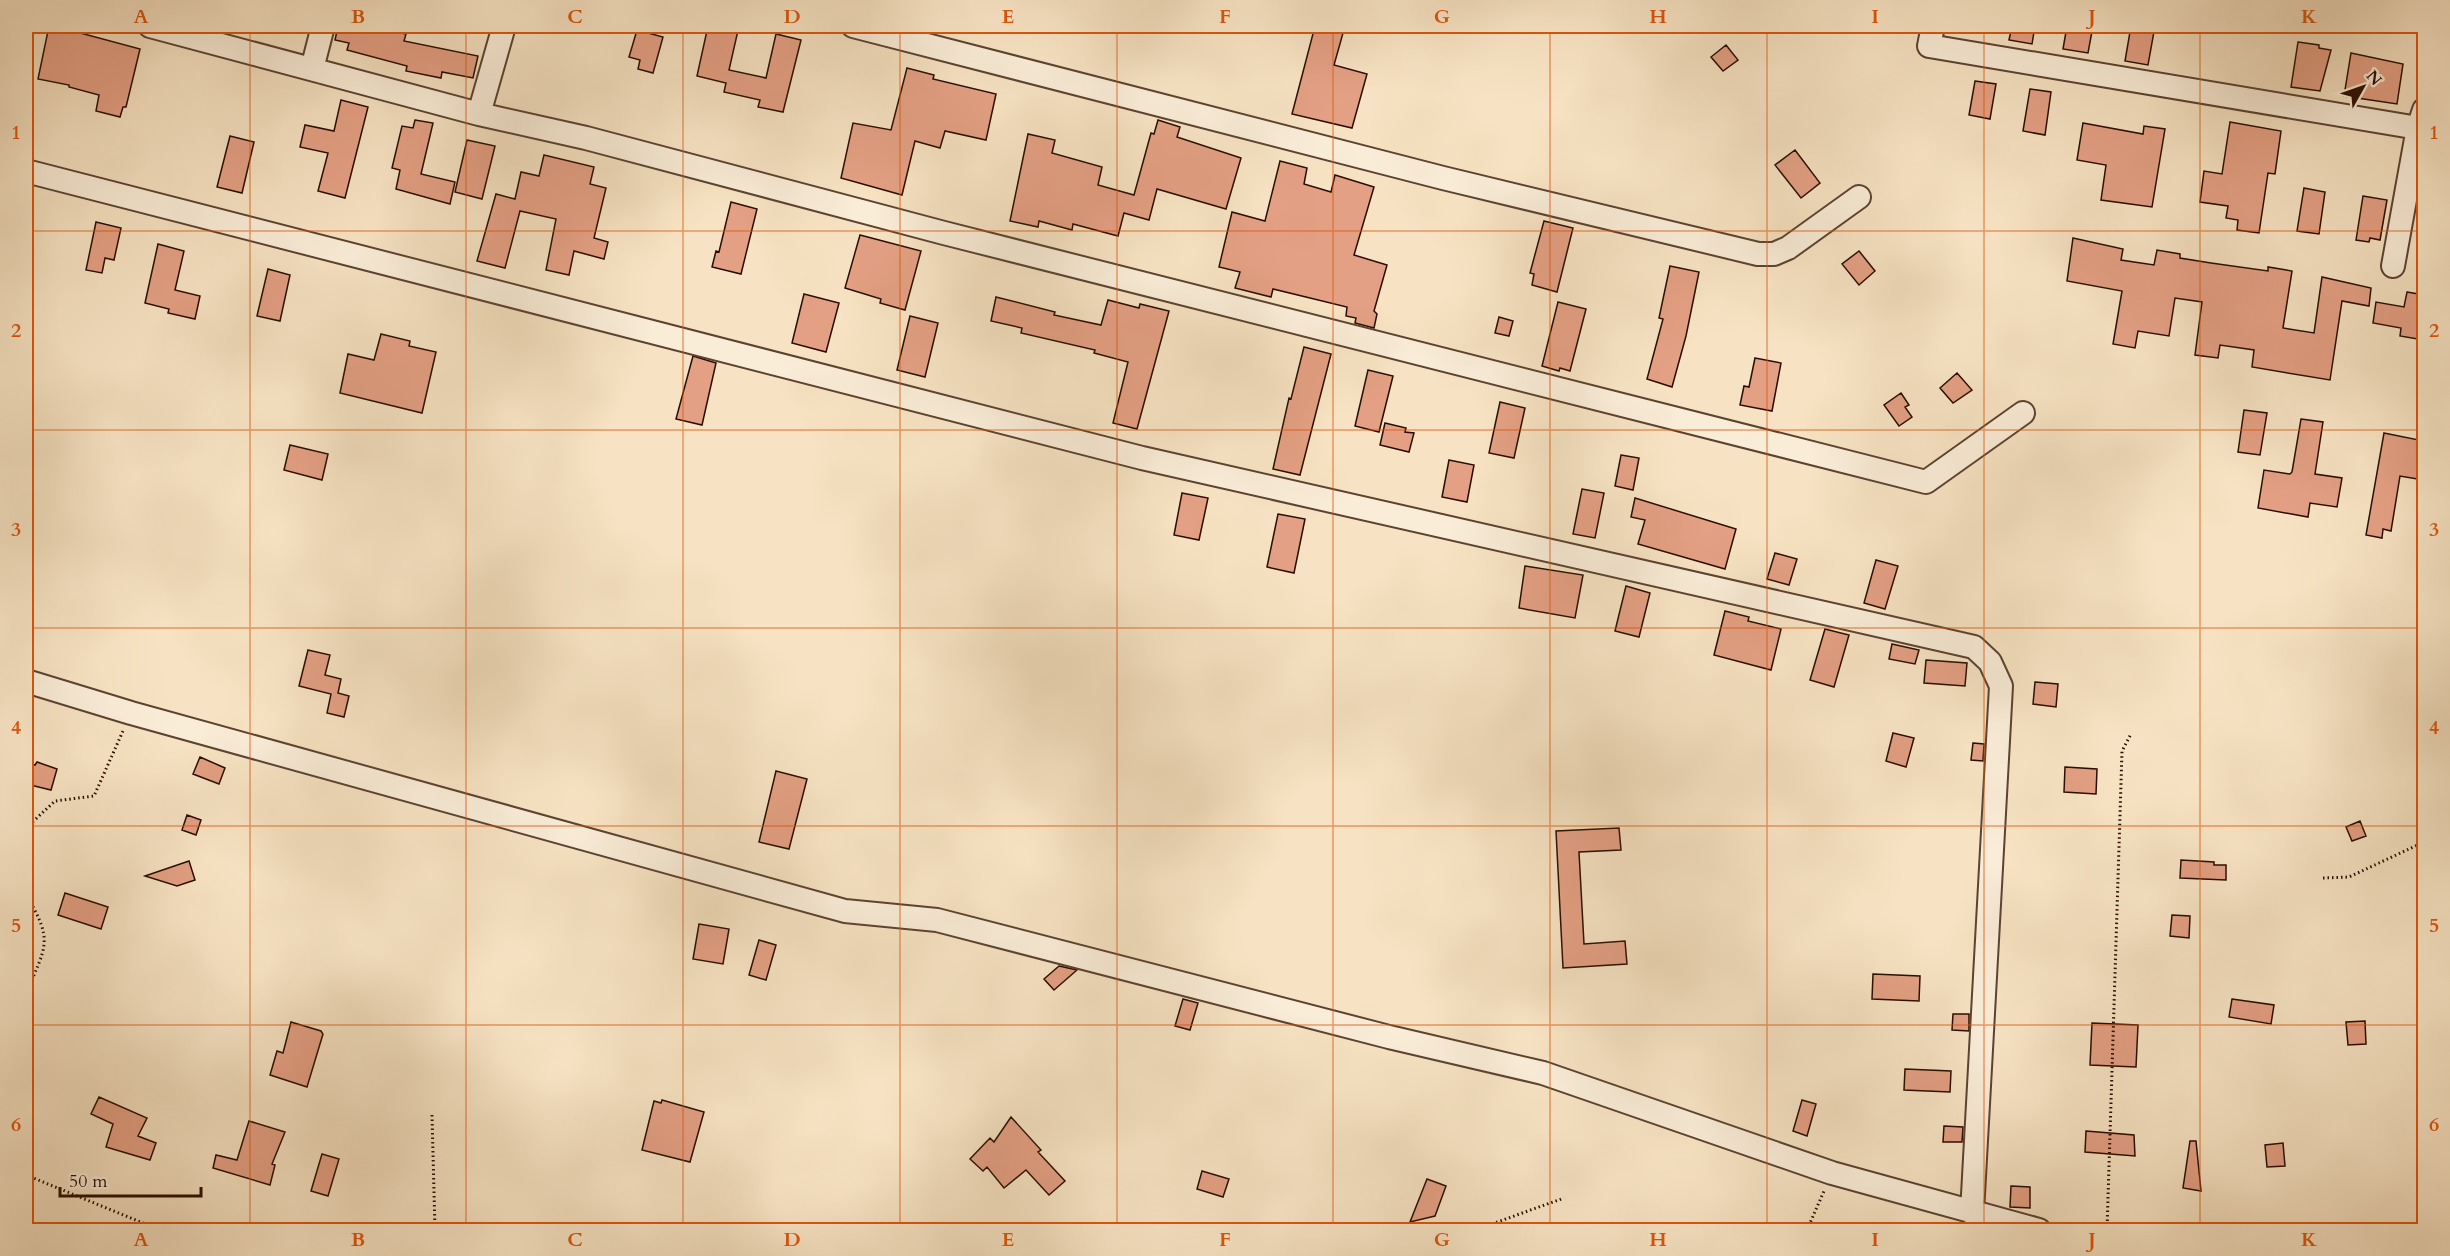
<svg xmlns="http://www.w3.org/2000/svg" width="2450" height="1256" font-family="Cardo,serif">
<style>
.building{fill:#e4a084;stroke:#290d00;stroke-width:1.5}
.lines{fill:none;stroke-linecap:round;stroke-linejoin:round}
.minor-casing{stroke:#5c4231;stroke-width:26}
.path{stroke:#290d00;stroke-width:3;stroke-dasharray:1.5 3;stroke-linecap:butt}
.minor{stroke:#faedd8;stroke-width:22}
.grid{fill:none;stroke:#de550b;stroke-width:1.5;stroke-opacity:0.55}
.neatline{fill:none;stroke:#de550b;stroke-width:2}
.grid-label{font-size:20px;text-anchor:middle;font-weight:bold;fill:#de550b}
</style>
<rect width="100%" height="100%" fill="#f7e3c3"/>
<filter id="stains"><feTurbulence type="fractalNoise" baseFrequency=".00333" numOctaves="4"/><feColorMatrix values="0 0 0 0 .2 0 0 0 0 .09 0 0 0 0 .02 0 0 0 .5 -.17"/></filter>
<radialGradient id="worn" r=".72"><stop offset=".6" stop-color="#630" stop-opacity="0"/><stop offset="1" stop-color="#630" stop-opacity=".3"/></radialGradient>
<path class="building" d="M49,26l25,3 -1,2 67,18 -14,58h-3l-3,10 -24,-6 3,-16 -30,-8v-2l-31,-6z
M338,26h33l35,8 -2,7 74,15 -5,22 -31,-6 -1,6 -35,-7 1,-5 -60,-16 2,-7 -14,-3z
M708,26h31l-10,44 37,8 10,-44 25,6 -18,72 -25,-5 2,-7 -36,-8 2,-9 -29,-7z
M1315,26h30l-11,39 33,9 -15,54 -60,-14z
M2012,26h23l-3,18 -23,-4z
M2067,26h26l-5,27 -25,-4z
M2131,26h24l-7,39 -23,-4z
M637,30l26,7 -10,36 -15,-4 2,-9 -11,-3z
M2298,42l21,3v3l12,2 -11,41 -29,-4z
M1726,45l12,15 -15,11 -12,-14z
M2351,53l52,11 -6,40 -53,-8z
M907,68l27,7 -1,4 63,15 -10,46 -41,-9 -5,17 -25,-7 -13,54 -61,-17 12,-55 38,7z
M1975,81l21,3 -6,35 -21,-4z
M2030,89l21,3 -6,43 -22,-4z
M341,100l27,7 -23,91 -27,-7 10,-38 -28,-6 5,-22 29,6z
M415,120l18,3 -12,51 34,8 -5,22 -54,-15 4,-19 -8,-2 10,-42 11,2z
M1158,120l22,7 -3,10 64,21 -15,51 -69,-20 -8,31 -25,-7 -6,23 -45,-12 -1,6 -33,-9 -1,6 -28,-6 18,-87 27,6 -3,13 50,14 -4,18 36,10 17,-62 3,1z
M2230,122l51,9 -6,43 -7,-1 -9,60 -22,-3 1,-10 -12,-2 2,-12 -28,-4 4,-31 18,3z
M2083,123l60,11 1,-8 21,3 -13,78 -51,-7 5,-35 -29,-5z
M230,136l24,6 -12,51 -25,-6z
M467,140l28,6 -13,53 -27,-7z
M1795,150l25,33 -19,15 -26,-33z
M544,155l50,12 -4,17 16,4 -12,50 14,4 -4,17 -30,-8 -5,24 -23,-5 10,-51 -36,-8 -15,57 -28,-7 19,-67 19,5 6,-27 18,4z
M1280,161l27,7 -3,16 27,8 4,-17 39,12 -20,68 33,10 -13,46 3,3 -3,14 -19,-5 1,-5 -10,-2 1,-9 -74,-18 -2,8 -36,-9 5,-16 -21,-5 13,-55 33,9z
M2304,188l21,4 -6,42 -22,-3z
M2363,196l24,4 -7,40 -10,-2 -1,4 -13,-2z
M731,202l26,7 -16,65 -29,-7 4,-16 3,1z
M1544,221l29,7 -16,64 -25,-7 2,-11 -4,-1z
M96,222l25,6 -7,32 -9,-2 -3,15 -16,-3z
M860,235l61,16 -16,59 -25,-7 1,-4 -36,-11z
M2073,238l50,11 -2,11 33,5 3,-15 23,4v4l31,5 57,8v-4l24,4 -9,57 31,5 8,-56 49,11 -2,18 -27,-5 -12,79 -78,-13 2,-17 -34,-5 -2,13 -23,-3 7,-53 -27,-4 -6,38 -31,-5 -3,17 -22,-4 9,-53 -55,-10z
M158,244l26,7 -9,39 25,6 -5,23 -27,-6 1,-4 -24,-6z
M1859,251l16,20 -16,14 -17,-21z
M1670,266l29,6 -13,64 -14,51 -25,-8 16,-60 -4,-1z
M268,269l22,6 -10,46 -23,-5z
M2407,292l17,3v45l-24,-4 1,-8 -28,-5 3,-21 28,5z
M804,294l35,9 -13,49 -34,-9z
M996,297l59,15 -1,3 47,10 7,-25 31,8 1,-4 29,7 -32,118 -24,-6 15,-61 -34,-9 1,-3 -74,-17 1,-5 -31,-7z
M1558,302l28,7 -16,62 -10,-3 -1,3 -17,-5z
M910,316l28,7 -13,54 -28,-7z
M1499,317l14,4 -4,15 -14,-3z
M381,334l29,7 -1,5 27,6 -14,61 -82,-20 8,-39 26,6z
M1304,347l27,7 -31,121 -27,-6 16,-71 2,1z
M693,356l23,7 -14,62 -26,-6z
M1755,358l26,5 -9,48 -32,-6 4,-19 5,1z
M1368,370l25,6 -14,56 -24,-6z
M1957,373l15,17 -19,13 -13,-15z
M1901,393l8,12 -4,2 7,10 -13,9 -15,-21z
M1500,402l25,6 -11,50 -25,-5z
M2244,410l23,3 -7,42 -22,-3z
M2301,419l22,3 -8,52 27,4 -5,29 -27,-4 -2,14 -50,-9 6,-38 26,4 2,-2z
M1385,423l21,5 -1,4 9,1 -5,19 -29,-7z
M2384,433l40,8v39l-24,-4 -9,55 -8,-2 -1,9 -16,-3z
M290,445l38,9 -6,26 -38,-10z
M1621,455l18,3 -6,32 -18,-4z
M1449,460l25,5 -7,37 -25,-5z
M1582,489l22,4 -9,45 -22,-4z
M1182,493l26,5 -9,42 -25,-5z
M1635,498l101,31 -11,40 -87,-25 7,-24 -14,-3z
M1278,514l27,5 -11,54 -27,-6z
M1775,553l22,6 -8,26 -22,-6z
M1876,560l22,6 -13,43 -21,-6z
M1525,566l58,9 -8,43 -56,-10z
M1626,586l24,7 -11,44 -24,-6z
M1725,611l24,6 -1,4 33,8 -10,41 -57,-15z
M1825,629l24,6 -15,52 -24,-7z
M1892,644l27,6 -4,14 -26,-5z
M308,650l22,5 -5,20 16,4 -3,14 11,3 -5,21 -17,-4 4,-19 -32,-8z
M1926,660l41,3 -2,23 -41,-3z
M2035,682l23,2 -2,23 -23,-3z
M1893,733l21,5 -8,29 -20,-6z
M1973,743l11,1 -1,17 -12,-1z
M200,757l25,11 -6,16 -26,-10z
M26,762l9,3 2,-3 20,7 -6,21 -25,-6z
M2065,767l32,2 -1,25 -32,-2z
M776,771l31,8 -18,70 -30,-7z
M187,815l14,5 -5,15 -14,-5z
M2360,821l6,15 -14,5 -6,-14z
M1619,828l2,22 -42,2 5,92 41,-3 2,23 -64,4 -7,-137z
M2181,860l33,2v3h12v15l-46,-2z
M189,861l6,19 -18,6 -32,-10z
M65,893l43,14 -7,22 -43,-14z
M2172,915l18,1 -1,22 -19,-2z
M699,924l30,5 -6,35 -30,-5z
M759,940l17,5 -10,35 -17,-5z
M1059,966l18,4 -23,20 -10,-11z
M1873,974l47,2 -1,25 -47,-2z
M1183,999l15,4 -8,27 -15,-4z
M2232,999l42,6 -3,19 -42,-7z
M1953,1014h16v17l-17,-1z
M2365,1021l1,23 -18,1 -2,-23z
M291,1022l30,9 2,3 -16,53 -37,-12 7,-24 6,2z
M2092,1023l46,2 -2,42 -46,-2z
M1905,1069l46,2 -1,21 -46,-2z
M99,1097l48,21 -9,18 18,7 -6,17 -44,-13 7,-23 -22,-10z
M662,1100l42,12 -14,50 -48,-12 12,-49 7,2z
M1802,1100l14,4 -9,32 -14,-5z
M1011,1117l30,33 -3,2 27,29 -16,14 -23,-25 -22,18 -17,-21 -4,4 -13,-12 20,-21 4,4z
M249,1121l36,11 -13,32 3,1 -5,20 -57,-17 3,-13 21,5z
M1944,1126l19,1 -1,15h-19z
M2086,1131l48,4 1,21 -50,-4z
M2190,1141h6l5,50 -18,-3z
M2283,1143l2,23 -18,1 -2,-22z
M322,1154l17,5 -11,37 -17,-5z
M1202,1171l27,8 -6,18 -26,-8z
M1427,1179l19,7 -11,30 -25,6z
M2011,1186l19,1v21l-20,-1z"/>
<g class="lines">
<defs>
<path id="minor" d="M150,26l329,88 107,24 358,95 982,249 97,-69
M853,26l590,152 315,76h16l14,-6 71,-51
M1933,26l-4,20 489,82
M312,69l11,-43
M479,114l25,-88
M26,171l1116,287 832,189 16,15 11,24 -29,527
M2393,266l25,-138 6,-18
M26,681l105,32 714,198 92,9 452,117 154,36 289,100 207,57"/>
</defs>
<use href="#minor" class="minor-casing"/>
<path class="path" d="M26,828l29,-27 39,-5 29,-65
M2323,878l26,-1 75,-35
M26,895c29,47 19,52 0,99
M432,1115l3,115
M26,1175l134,55
M1475,1230l89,-32
M1807,1230l17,-39
M2107,1230l15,-479 9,-17"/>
<use href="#minor" class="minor"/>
</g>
<path class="grid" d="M250,26v1204M466,26v1204M683,26v1204M900,26v1204M1117,26v1204M1333,26v1204M1550,26v1204M1767,26v1204M1984,26v1204M2200,26v1204M26,231h2398M26,430h2398M26,628h2398M26,826h2398M26,1025h2398"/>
<rect width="2450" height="1256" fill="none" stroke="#f7e3c3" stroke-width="66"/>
<g transform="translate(2363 87) rotate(50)" stroke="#faedd8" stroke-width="4.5" paint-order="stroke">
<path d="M0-4.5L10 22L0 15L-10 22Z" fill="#290d00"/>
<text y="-9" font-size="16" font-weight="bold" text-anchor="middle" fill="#290d00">N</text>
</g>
<path d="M60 1187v9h141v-9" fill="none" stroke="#290d00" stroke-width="3"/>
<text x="69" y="1187" font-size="18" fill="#290d00" stroke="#faedd8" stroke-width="4.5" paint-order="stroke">50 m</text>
<rect x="33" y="33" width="2384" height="1190" class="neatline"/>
<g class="grid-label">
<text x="141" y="23">A</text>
<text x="358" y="23">B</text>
<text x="575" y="23">C</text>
<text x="792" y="23">D</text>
<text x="1008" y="23">E</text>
<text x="1225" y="23">F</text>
<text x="1442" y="23">G</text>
<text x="1658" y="23">H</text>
<text x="1875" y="23">I</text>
<text x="2092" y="23">J</text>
<text x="2309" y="23">K</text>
<text x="16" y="139">1</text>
<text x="2434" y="139">1</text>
<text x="16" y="337">2</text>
<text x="2434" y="337">2</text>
<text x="16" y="536">3</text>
<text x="2434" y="536">3</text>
<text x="16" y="734">4</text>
<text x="2434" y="734">4</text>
<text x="16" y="932">5</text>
<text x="2434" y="932">5</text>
<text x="16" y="1131">6</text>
<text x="2434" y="1131">6</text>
<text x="141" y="1246">A</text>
<text x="358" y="1246">B</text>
<text x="575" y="1246">C</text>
<text x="792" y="1246">D</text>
<text x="1008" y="1246">E</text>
<text x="1225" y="1246">F</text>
<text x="1442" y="1246">G</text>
<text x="1658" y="1246">H</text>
<text x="1875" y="1246">I</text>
<text x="2092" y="1246">J</text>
<text x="2309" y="1246">K</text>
</g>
<rect width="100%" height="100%" filter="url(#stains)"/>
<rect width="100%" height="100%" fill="url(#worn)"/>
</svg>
